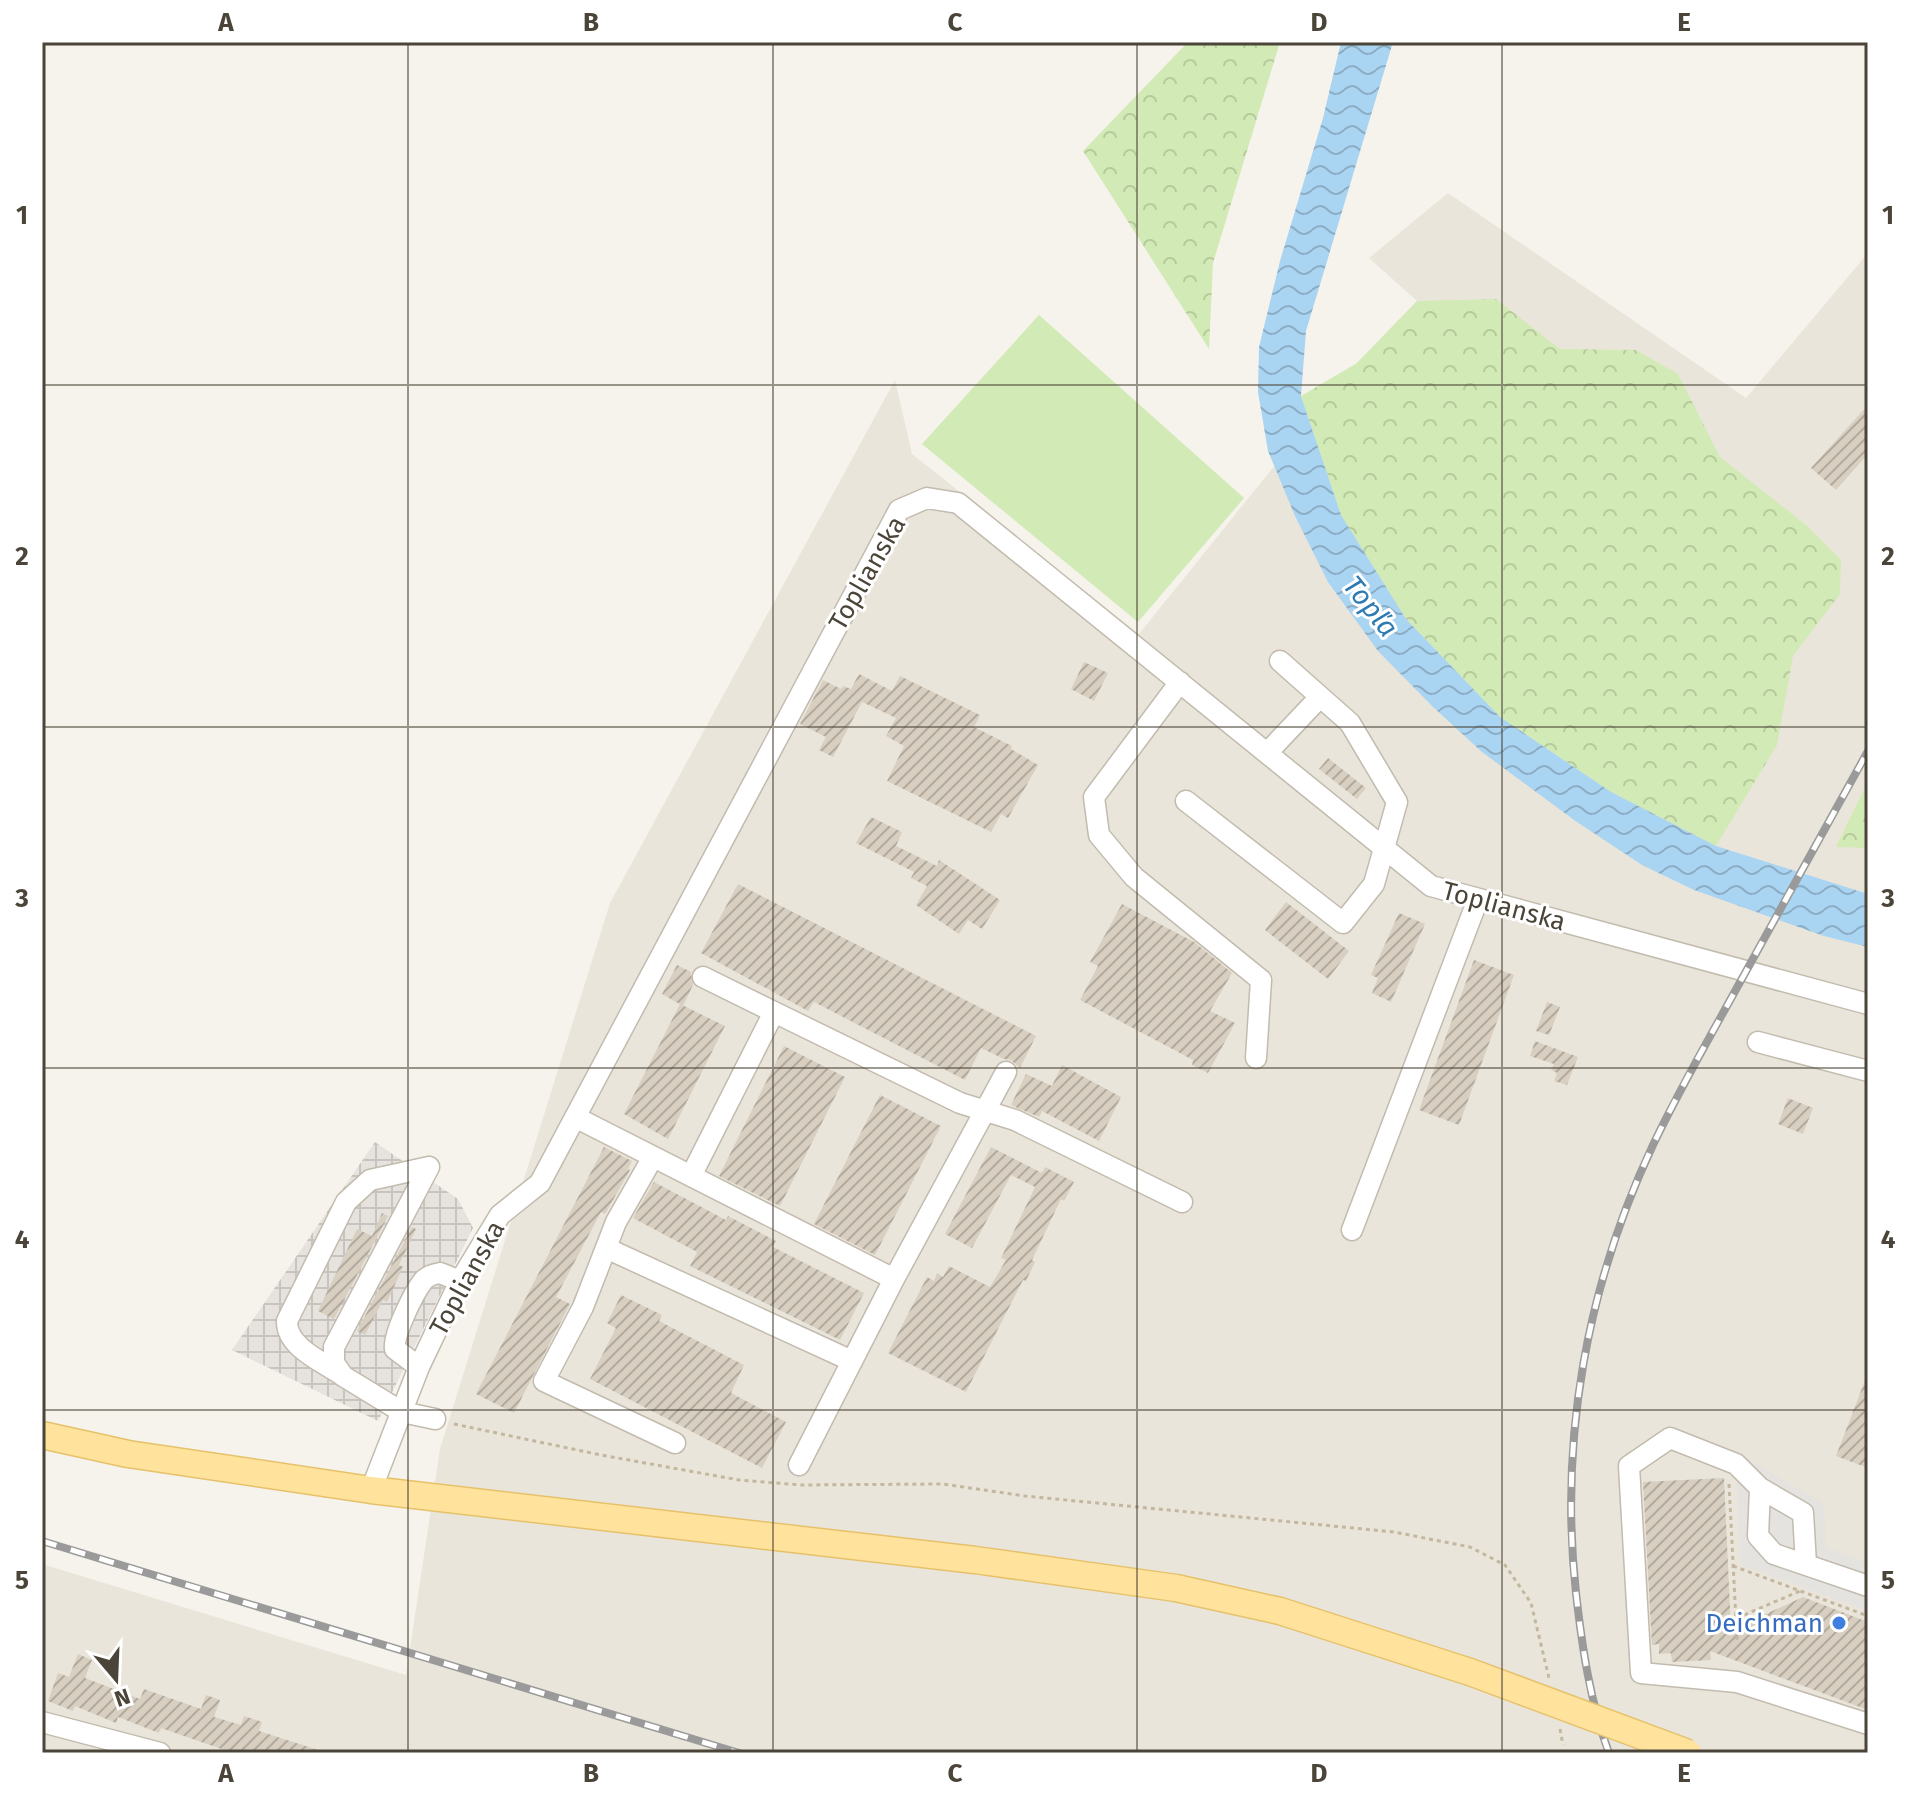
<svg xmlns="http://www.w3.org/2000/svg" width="1910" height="1795" font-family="'Fira Sans',sans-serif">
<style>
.residential{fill:#eae5da}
.industrial{fill:url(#industrial-grid)}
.green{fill:#d2eab5}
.forest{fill:url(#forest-crowns)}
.parking{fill:#e5e3e0}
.water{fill:url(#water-waves)}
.building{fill:url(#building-hatch)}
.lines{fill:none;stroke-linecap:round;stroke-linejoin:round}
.minor-casing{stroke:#c2bbae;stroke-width:23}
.major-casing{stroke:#e6c16a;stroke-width:29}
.path{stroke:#c4b79f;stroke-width:3;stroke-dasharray:4 4;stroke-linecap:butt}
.minor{stroke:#fff;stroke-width:20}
.major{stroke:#ffe39c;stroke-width:26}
.rail-casing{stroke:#9a9a9a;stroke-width:8}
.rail{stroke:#fff;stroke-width:5;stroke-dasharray:15;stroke-linecap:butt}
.major-bridge-casing{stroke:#e6c16a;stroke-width:29;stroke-linecap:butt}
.major-bridge{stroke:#ffe39c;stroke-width:26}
.grid{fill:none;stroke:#4b4439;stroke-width:2;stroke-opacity:0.55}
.shop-dot{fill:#3f7fe0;stroke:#fff;stroke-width:3}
.labels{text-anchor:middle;stroke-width:6;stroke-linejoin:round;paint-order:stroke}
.street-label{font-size:26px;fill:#4b4439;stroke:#fff}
.shop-label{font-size:26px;fill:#366cbe;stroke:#fff;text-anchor:end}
.water-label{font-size:28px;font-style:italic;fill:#2e7ab2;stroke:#fff}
.neatline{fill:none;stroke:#4b4439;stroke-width:3}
.grid-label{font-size:26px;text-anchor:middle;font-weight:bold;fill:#4b4439}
</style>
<defs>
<pattern id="industrial-grid" width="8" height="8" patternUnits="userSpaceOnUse" patternTransform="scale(2)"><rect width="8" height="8" fill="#e6e2dd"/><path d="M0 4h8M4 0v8" fill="none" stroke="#c7c3be"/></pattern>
<pattern id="forest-crowns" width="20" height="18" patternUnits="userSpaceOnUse" patternTransform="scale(2)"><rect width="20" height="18" fill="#d2eab5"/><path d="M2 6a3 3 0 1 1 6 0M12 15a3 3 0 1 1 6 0" fill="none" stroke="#b6ca9c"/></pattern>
<pattern id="water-waves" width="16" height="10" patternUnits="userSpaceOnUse" patternTransform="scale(2)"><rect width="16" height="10" fill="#a9d4f2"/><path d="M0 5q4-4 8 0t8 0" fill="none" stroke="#8caec5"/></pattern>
<pattern id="building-hatch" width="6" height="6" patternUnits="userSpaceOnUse" patternTransform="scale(2)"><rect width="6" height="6" fill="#d8cfc1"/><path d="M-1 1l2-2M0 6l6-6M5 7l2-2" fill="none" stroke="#b1aa9e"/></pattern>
</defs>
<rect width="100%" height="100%" fill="#f6f3ec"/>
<path class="residential" d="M1448,193l298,205 122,-145v1500h-1826v-189l364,111 34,-226 170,-546 285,-523 17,74 227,180 218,-271 60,-62 -48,-43z"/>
<path class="industrial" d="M375,1142l83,57 15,29 -95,193 -146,-71z"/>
<path class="green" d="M1039,315l205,183 -106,124 -216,-178z"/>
<path class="forest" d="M1188,42h92l-67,221 -4,86 -126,-198z
M1496,299l64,50 76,1 42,24 42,83 86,68 35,35 -1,34 -47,62 -16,89 -61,101 -105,-54 -111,-75 -94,-98 -65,-104 -40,-119 56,-33 60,-62z
M1868,781v67l-32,-1z"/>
<path class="parking" d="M1736,1452l88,52 2,43 42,16v48l-128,-47z"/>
<path class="water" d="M1341,42h52l-87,289 -5,65 40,119 65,104 94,98 111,75 105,54 152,48v53l-44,-11 -130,-46 -52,-25 -68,-45 -92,-68 -50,-46 -54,-55 -50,-69 -33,-66 -27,-65 -10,-59 1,-45 21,-86 43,-143z"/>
<path class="building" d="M1868,405v49l-32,36 -25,-22z
M1084,662l24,11 -14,28 -23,-12z
M859,674l33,17 8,-15 80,39 -6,12 38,19 -1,3 27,16 -30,53 -7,-4 -10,18 -104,-51 17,-35 -18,-10 10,-18 -34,-16 -29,55 -14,-7 7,-13 -26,-13 23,-44 18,9 2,-3 8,3z
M1328,758l38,30 -9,11 -38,-30z
M871,817l31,15 -6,14 41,20 2,-6 61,40 -18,29 -14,-9 -9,14 -43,-29 11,-19 -16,-8 3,-6 -58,-29z
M738,884l298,152 -16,32 -9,-8 -7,-1 -23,-11 -16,32 -151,-78 -6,9 -107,-58z
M1286,902l63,49 -21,28 -63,-49z
M1122,904l72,38 38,31 -22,38 25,12 -27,50 -16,-8 1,-5 -113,-60 18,-34 -8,-4z
M1399,913l26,11 -34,78 -19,-9 6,-15 -7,-3z
M1474,960l40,15 -55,150 -40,-15z
M677,965l14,7 2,13 -10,21 -21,-12z
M1547,1002l13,5 -11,28 -13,-4z
M680,1004l45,22 -57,113 -44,-25z
M1535,1041l43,16 -11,28 -13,-4 3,-8 -6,-3 3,-6 -24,-8z
M784,1046l61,31 -65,129 -61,-30z
M1062,1065l59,32 -22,44 -57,-30 -3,6 -28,-12 15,-31 26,12z
M880,1095l61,31 -66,129 -61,-31z
M1788,1098l25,10 -10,26 -25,-10z
M604,1147l28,14 -4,8 2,1 -25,44 -4,-2 -45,85 14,7 -56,109 -38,-19z
M991,1147l51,26 3,-6 29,15 -10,19 -3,-2 -29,61 3,2 -9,19 -3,-1 -57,112 -78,-39 39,-76 7,4 3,-8 6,4 6,-11 41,21 16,-27 -5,-2 34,-71 -24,-12 -39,73 -27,-14z
M654,1182l72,38 2,-4 48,25 -3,6 91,46 -24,47 -150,-74 7,-14 -64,-34z
M382,1213l6,3 -54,103 -16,-8 39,-82 15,7z
M412,1227l4,2 -17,36 4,2 -16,35 -4,-2 -18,35 -8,-4z
M621,1295l41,20 -3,6 85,44 -13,28 55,29 -24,46 -172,-89 26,-51 -9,-5z
M1867,1375h1v93l-32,-12z
M1724,1478l7,152 72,-33 65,25v88l-158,-59 1,9 -39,2 -1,-9 -12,1v-10l-7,1 -9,-163z
M78,1654l14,6 -7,18 55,21 4,-10 57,20 5,-14 14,5 -6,17 27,8 3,-9 18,6 -3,9 59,19v3h-85l-72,-25 -2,5 -41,-16 -2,6 -41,-17 -2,5 -25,-10 10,-28 11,4z"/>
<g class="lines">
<defs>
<path id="minor" d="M1180,682l-86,115 5,38 35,42 127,103 -5,78
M1267,753l53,-56
M1186,801l157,122 31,-39 23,-82 -47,-79 -70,-62
M703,977l71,35
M1758,1042l110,29
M575,1117l319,162 -95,186
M653,1157l-37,65 -33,85 -39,74 131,62
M429,1167l-95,180v16l9,13 59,36 33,7
M691,1176l83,-164 186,91 55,17 167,82
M1352,1230l126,-331
M606,1248l246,113
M894,1279l112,-207
M419,1367l-24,-18c-2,-14 18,-55 28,-68 4,-5 11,-7 17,-8l20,8
M342,1375c-19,-13 -56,-28 -55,-54l59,-119 24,-22 59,-13
M1760,1488l-24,-24 -66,-26 -41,28 12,207 96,9 131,42
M371,1490l48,-123 41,-86 40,-66 40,-32 359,-673 28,-12 31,5 473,383 437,118
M1806,1564l-3,-51 -43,-25 -2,48 16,18 94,32
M42,1722l118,31"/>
<path id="major" d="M42,1435l86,19 243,36 604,70 201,28 104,23 190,61"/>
</defs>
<use href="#minor" class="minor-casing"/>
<use href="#major" class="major-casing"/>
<path class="path" d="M454,1424l147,31 138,25 62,5 142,-1 82,12 369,36 76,15 35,18 26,38 18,75
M1729,1484l8,156
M1733,1566l135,50
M1737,1618l63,-27
M1560,1729l3,16"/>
<use href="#minor" class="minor"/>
<use href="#major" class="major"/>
<defs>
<path id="rail" d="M42,1541l697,212
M1609,1753c-19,-51 -27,-107 -33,-160 -17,-154 11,-308 77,-448 26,-55 57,-108 86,-161 43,-78 86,-155 129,-233"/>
</defs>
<use href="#rail" class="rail-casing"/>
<use href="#rail" class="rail"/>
<defs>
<path id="major-bridge" d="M1470,1672l218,81"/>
</defs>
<use href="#major-bridge" class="major-bridge-casing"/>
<use href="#major-bridge" class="major-bridge"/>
</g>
<path class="grid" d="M408,42v1711M773,42v1711M1137,42v1711M1502,42v1711M42,385h1826M42,727h1826M42,1068h1826M42,1410h1826"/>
<circle class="shop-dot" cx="1839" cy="1623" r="8"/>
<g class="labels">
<g class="street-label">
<text transform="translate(867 573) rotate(-60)" y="9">Toplianska</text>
<text transform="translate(1504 906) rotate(15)" y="9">Toplianska</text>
<text transform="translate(467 1278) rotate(-61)" y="9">Toplianska</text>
</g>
<g class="shop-label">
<text x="1823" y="1632">Deichman</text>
</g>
<g class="water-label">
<text transform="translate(1371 606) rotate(51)" y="10">Topľa</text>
</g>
</g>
<rect width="1910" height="1795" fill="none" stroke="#ffffff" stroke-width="88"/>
<g transform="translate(116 1679) rotate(161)" stroke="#ffffff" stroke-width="6" paint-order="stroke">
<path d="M0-6L14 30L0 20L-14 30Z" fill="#4b4439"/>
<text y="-12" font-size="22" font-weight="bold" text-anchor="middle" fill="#4b4439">N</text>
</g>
<rect x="44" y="44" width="1822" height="1707" class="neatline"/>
<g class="grid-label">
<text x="226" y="31">A</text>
<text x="591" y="31">B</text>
<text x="955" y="31">C</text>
<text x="1319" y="31">D</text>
<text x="1684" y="31">E</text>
<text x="22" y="224">1</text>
<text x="1888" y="224">1</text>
<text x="22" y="565">2</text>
<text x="1888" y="565">2</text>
<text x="22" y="907">3</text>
<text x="1888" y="907">3</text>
<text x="22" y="1248">4</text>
<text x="1888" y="1248">4</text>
<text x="22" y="1589">5</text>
<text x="1888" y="1589">5</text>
<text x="226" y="1782">A</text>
<text x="591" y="1782">B</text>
<text x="955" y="1782">C</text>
<text x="1319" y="1782">D</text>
<text x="1684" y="1782">E</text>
</g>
</svg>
